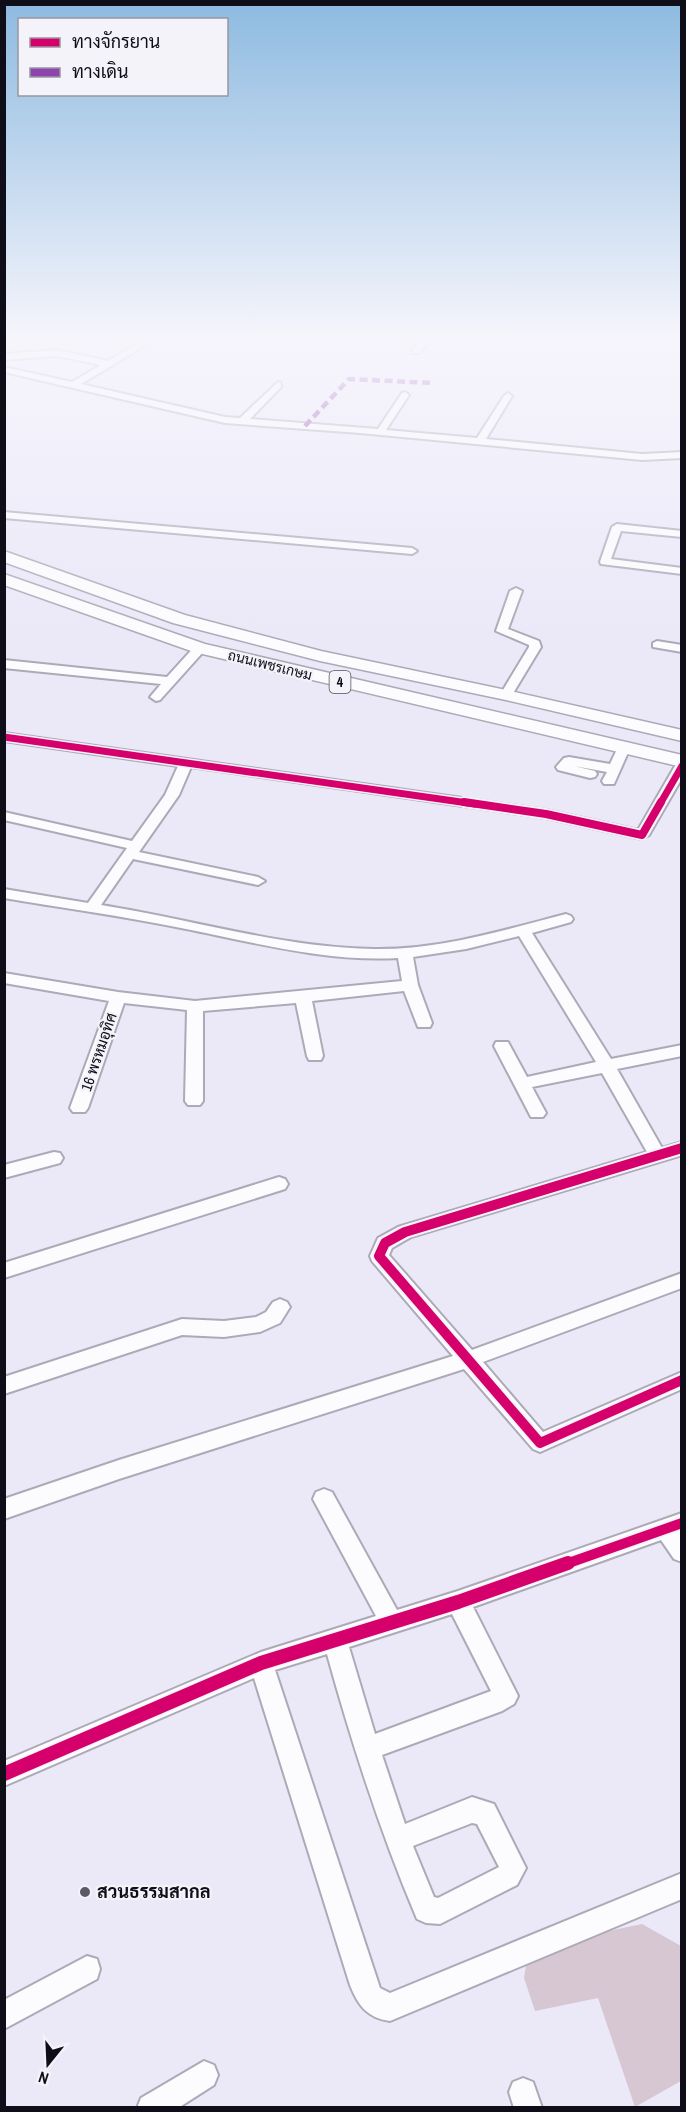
<svg xmlns="http://www.w3.org/2000/svg" width="686" height="2112" font-family="'Archivo Narrow',Sarabun,sans-serif">
<style>
.green{fill:#d6c7d2}
.lines{fill:none;stroke-linecap:round;stroke-linejoin:round}
.minor-casing{stroke:#acaab7;stroke-width:4}
.highway-casing{stroke:#acaab7;stroke-width:3}
.minor{fill:#fcfcfe;fill-rule:evenodd}
.highway{fill:#fcfcfe;fill-rule:evenodd}
.quiet{stroke:#8e44ad;stroke-width:4.5;stroke-dasharray:8 4.5;stroke-linecap:butt}
.cycleway-far3-casing{stroke:#f4f3f9;stroke-width:10}
.cycleway-far2-casing{stroke:#f4f3f9;stroke-width:12}
.cycleway-far1-casing{stroke:#f4f3f9;stroke-width:14}
.cycleway-casing{stroke:#f4f3f9;stroke-width:17}
.cycleway-far3{stroke:#d6006c;stroke-width:7}
.cycleway-far2{stroke:#d6006c;stroke-width:8}
.cycleway-far1{stroke:#d6006c;stroke-width:10}
.cycleway{stroke:#d6006c;stroke-width:14}
.poi-dot{fill:#5c5a66;stroke:#f4f3f9;stroke-width:2}
.labels{text-anchor:middle;stroke-width:4.5;stroke-linejoin:round;paint-order:stroke}
.far-street-label{font-size:14px;fill:#0f0d18;stroke:#f4f3f9}
.shield{fill:#f4f3f9;stroke:#54525c;stroke-width:1.5}
.shield-label{font-size:14px;font-weight:bold;fill:#0f0d18}
.street-label{font-size:15px;fill:#0f0d18;stroke:#f4f3f9}
.near-poi-label{font-size:18px;font-weight:bold;fill:#0f0d18;stroke:#f4f3f9;text-anchor:start}
</style>
<rect width="100%" height="100%" fill="#ebe8f8"/>
<path class="green" d="M642,1924l39,22v135l-46,26 -37,-109 -63,13 -11,-33 5,-30z"/>
<g class="lines">
<defs>
<path id="minor" d="M144,340h10l-73,44 144,33 15,1 38,-36 3,1v4l-31,32 128,10 24,-36 3,-1 4,3 -23,35 91,8 27,-42 4,-3 4,3 -26,43 156,15 40,-2v6l-40,2 -282,-27 -135,-10 -221,-51v-5l68,15 29,-17 -44,-9 -53,4v-6l53,-4 51,11z
M423,340h9l-13,13h-6v-4z
M4,512l408,36 5,3 -5,3 -408,-36z
M617,524l65,7v6l-61,-6 -10,28 71,9v6l-81,-10 -1,-2 12,-35z
M516,588l6,3 -14,38 31,12 2,6 -29,48 -6,4 -6,-4 29,-48v-2l-33,-14 14,-40z
M657,641l25,4v7l-29,-5v-4z
M200,644l6,4 -2,3 -44,49 -4,1 -6,-4 11,-13 -157,-16v-8l163,17 29,-32z
M4,733l542,77 92,20 37,-64 7,-4v16l-33,57 -7,4 -96,-21 -355,-51 -12,28 -40,57 119,25 7,4 -7,4 -125,-26 -32,46c90,14 183,43 273,44 66,1 130,-19 192,-35l5,2 2,3 -2,3 -39,11 79,126 71,-14v11l-65,13 45,79 20,-6v13l-271,82 -19,11 -3,7 83,95 210,-77v15l-199,74 60,70 139,-60v17l-142,63 -7,-3 -69,-80 -345,110 -115,40v-20l115,-39 334,-104 -81,-95 -2,-5 8,-18 20,-11 249,-75 -45,-79 -70,14 14,26 -3,4h-12l-37,-71 2,-4h12l19,35 69,-15 -77,-126 -53,13 -53,8 5,28 14,38 -2,4h-12l-14,-36 -92,10 11,55 -2,4h-12l-2,-4 -11,-53 -93,8v90l-3,4h-12l-3,-4 2,-91 -63,-7 -36,105 -3,4h-12l-3,-4 39,-107 -105,-18v-10l114,19 77,9 207,-20 -4,-23c-74,4 -145,-16 -217,-30 -59,-12 -118,-20 -177,-30v-9l84,14 39,-55 -123,-28v-8l128,29 33,-46 13,-29 -174,-25z
M624,744l6,4 -16,36h-10l-2,-3 5,-9 -33,-6 21,5 2,3 -2,3 -5,1 -32,-8 -2,-3 8,-9 5,-1 41,7 9,-19z
M54,1152l6,1 3,5 -3,5 -56,15v-13z
M279,1177l6,2 3,5 -3,5 -281,89v-15z
M280,1299l7,3 3,5 -10,16 -20,9 -36,5 -42,-2 -178,59v-17l178,-58 42,2 32,-4 10,-5 7,-10z
M324,1489l8,3 65,118 61,-19 224,-78v49l-8,-3 -13,-19 -188,67 41,81 4,8 -4,8 -12,7 -120,44 23,69 67,-27 22,7 32,64 -9,17 -77,39 -14,-1 -9,-4c-37,-87 -65,-175 -90,-265l-52,16 105,318 10,5 292,-120v26l-292,122c-23,-3 -32,-16 -40,-36l-96,-307 -250,108v-25l257,-109 115,-36 -63,-117 3,-7zM452,1614l39,77 -116,43 -26,-87zM472,1823l5,1 22,43 -61,31 -4,-1 -21,-51z
M87,1956l10,3 3,10 -3,10 -93,50v-29z
M204,2061l10,4 4,10 -4,10 -36,23h-41l4,-10z
M523,2078l10,4 9,26h-28l-5,-16 4,-10z"/>
<path id="highway" d="M4,551l181,64 136,36 185,39 176,40v11l-176,-41 -186,-39 -147,-38 -169,-61z
M4,574l201,70 477,111v12l-488,-115 -190,-67z"/>
</defs>
<use href="#minor" class="minor-casing"/>
<use href="#highway" class="highway-casing"/>
<use href="#minor" class="minor"/>
<use href="#highway" class="highway"/>
<path class="quiet" d="M305,426l44,-47 84,4"/>
<defs>
<path id="cycleway-far3" d="M4,737l471,67
M660,804l22,-38"/>
<path id="cycleway-far2" d="M464,802l82,12 96,21 19,-33"/>
<path id="cycleway-far1" d="M682,1148l-277,84 -20,11 -6,13 161,187 142,-63
M563,1565l119,-42"/>
<path id="cycleway" d="M4,1774l257,-111 197,-61 110,-39"/>
</defs>
<use href="#cycleway-far3" class="cycleway-far3-casing"/>
<use href="#cycleway-far2" class="cycleway-far2-casing"/>
<use href="#cycleway-far1" class="cycleway-far1-casing"/>
<use href="#cycleway" class="cycleway-casing"/>
<use href="#cycleway-far3" class="cycleway-far3"/>
<use href="#cycleway-far2" class="cycleway-far2"/>
<use href="#cycleway-far1" class="cycleway-far1"/>
<use href="#cycleway" class="cycleway"/>
</g>
<linearGradient id="sky" x2="0" y2="1"><stop stop-color="#8dbae0"/><stop offset="0.53" stop-color="#f6f5fc"/><stop offset="1" stop-color="#f6f5fc" stop-opacity="0"/></linearGradient>
<rect width="686" height="636" fill="url(#sky)"/>
<circle class="poi-dot" cx="85" cy="1892" r="6"/>
<g class="labels">
<g class="far-street-label">
<text transform="translate(270 665) rotate(14)" y="5">ถนนเพชรเกษม</text>
</g>
<rect class="shield" x="329.5" y="671" width="21" height="22" rx="4.5"/>
<g class="shield-label">
<text x="340" y="687">4</text>
</g>
<g class="street-label">
<text transform="translate(99 1052) rotate(-71)" y="5">16 พรหมอุทิศ</text>
</g>
<g class="near-poi-label">
<text x="97" y="1898">สวนธรรมสากล</text>
</g>
</g>
<rect width="686" height="2112" fill="none" stroke="#0f0d18" stroke-width="12"/>
<rect x="18" y="18" width="210" height="78" fill="#f4f3f9" stroke="#98979f" stroke-width="1.5"/>
<rect x="30" y="38" width="30" height="9" fill="#d6006c" stroke="#98979f" stroke-width="1.5"/>
<text x="72" y="48" font-size="18" fill="#0f0d18">ทางจักรยาน</text>
<rect x="30" y="68" width="30" height="9" fill="#8e44ad" stroke="#98979f" stroke-width="1.5"/>
<text x="72" y="78" font-size="18" fill="#0f0d18">ทางเดิน</text>
<g transform="translate(48 2064) rotate(198)" stroke="#f4f3f9" stroke-width="4.5" paint-order="stroke">
<path d="M0-4.5L10 22L0 15L-10 22Z" fill="#0f0d18"/>
<text y="-9" font-size="16" font-weight="bold" text-anchor="middle" fill="#0f0d18">N</text>
</g>
</svg>
